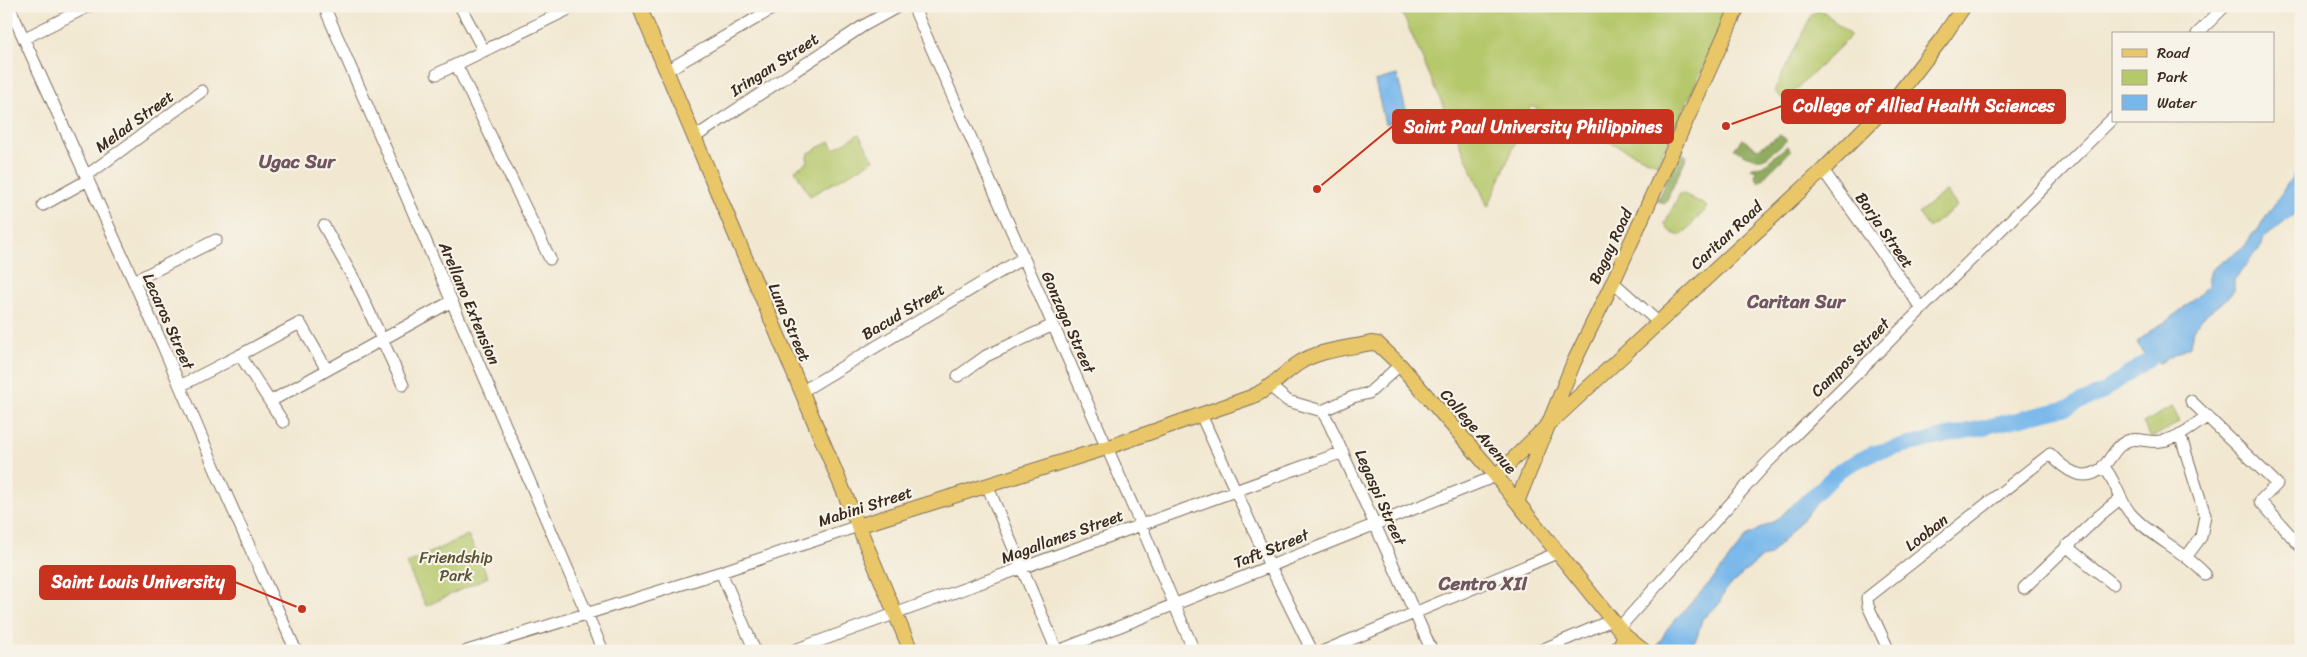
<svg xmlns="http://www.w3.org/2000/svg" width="2307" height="657" font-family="Sriracha,sans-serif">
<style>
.green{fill:#b6c86c;stroke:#787945}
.forest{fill:#90ac60;stroke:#666b3f}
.water{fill:#77b7eb;stroke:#597084}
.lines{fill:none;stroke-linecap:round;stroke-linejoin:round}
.river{stroke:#77b7eb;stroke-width:15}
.minor-casing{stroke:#7b6c5d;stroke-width:13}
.major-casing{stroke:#7b6c5d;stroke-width:16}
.minor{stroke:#fff;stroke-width:11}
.major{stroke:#e9c769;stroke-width:14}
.labels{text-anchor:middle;stroke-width:4.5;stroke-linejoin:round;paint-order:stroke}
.street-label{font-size:16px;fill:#3b2a1e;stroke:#f7f3e8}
.park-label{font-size:16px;fill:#5a5232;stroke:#f7f3e8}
.quarter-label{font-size:19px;font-weight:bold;fill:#70565f;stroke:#f7f3e8}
.leader{fill:none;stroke:#c8321e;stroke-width:2}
.callout-dot{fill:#c8321e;stroke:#f7f3e8;stroke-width:2}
.callout{fill:#c8321e;stroke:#c8321e;stroke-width:2}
.callout-label{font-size:18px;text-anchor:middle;font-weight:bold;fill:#fff}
</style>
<rect width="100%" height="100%" fill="#f7f3e8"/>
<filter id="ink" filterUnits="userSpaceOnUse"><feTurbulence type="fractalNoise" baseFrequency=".02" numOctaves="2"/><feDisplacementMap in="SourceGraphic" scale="10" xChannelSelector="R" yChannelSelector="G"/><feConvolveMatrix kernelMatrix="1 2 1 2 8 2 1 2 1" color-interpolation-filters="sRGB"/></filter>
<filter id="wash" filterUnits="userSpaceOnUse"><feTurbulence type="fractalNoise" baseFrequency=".0096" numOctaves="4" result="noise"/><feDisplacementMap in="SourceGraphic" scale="20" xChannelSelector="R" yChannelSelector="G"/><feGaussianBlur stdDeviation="1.12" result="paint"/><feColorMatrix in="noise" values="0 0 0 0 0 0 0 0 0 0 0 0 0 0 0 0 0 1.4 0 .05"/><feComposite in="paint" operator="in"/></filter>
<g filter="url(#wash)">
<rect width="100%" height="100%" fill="#f2e8d1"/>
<path class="green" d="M1399,6h334l-76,158 -126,-58 -43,101z
M1819,10l5,2 27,24 -67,65 -10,-10 38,-77z
M859,134l15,26 -64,36 -15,-26 13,-8 -1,-5 2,-4 21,-12 4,8z
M1946,191l11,15 -28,22 -11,-15z
M1682,193l23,12 2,3 -25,27c-7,1 -15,-4 -17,-11l14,-29z
M2172,407l8,15 -29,16 -8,-15z
M468,535l20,42 -62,29 -20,-42z"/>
<path class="forest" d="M1780,135l7,5c-26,21 -21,26 -53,9l8,-10 16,10z
M1787,146l4,5 -32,31 -4,-6 1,-5 -5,-2 1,-2 11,-1z
M1679,152l8,4 -22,48 -8,-4z"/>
<path class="water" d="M1397,75l11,43 -23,6 -10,-43z
M2301,163v43l-8,10 -30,22 -3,10 -26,32v11c-19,22 -39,20 -44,55l-30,17c-13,-5 -18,-9 -23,-21l19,-15 13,-7 41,-35 -2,-3 3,-12 35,-25 5,-10 6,-4z
M1803,495l13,9 -47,52 -8,2 -35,31 -7,15 -17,15 -5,18 -9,14h-33l12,-22 48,-52 33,-42 30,-16z"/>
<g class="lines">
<path class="river" d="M1796,512l44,-42 33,-17 193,-45 35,-15 48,-34 14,-15"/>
</g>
</g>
<g filter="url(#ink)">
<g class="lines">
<defs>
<path id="minor" d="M9,6l154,340 56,132 77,173
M324,6l279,645
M460,6l24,45
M913,6l228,519 53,126
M2197,34l28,-28
M25,38l64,-32
M457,66l93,193
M666,71l111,-65
M437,74l138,-68
M695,137l168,-111 36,-20
M1823,170l99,139
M86,176l116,-85
M43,205l45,-25
M324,226l31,55 48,104
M134,281l82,-41
M1613,282l45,40
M240,355l60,-32 27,47
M958,376l28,-20 67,-31
M180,386l60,-31 43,67
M1271,387l17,14 34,10 7,12 103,228
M801,392l222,-134
M271,401l181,-100
M2191,401l86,83 -17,17 41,46
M1322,411l31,-14 16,-4 31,-28
M1201,415l69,151 42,85
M2180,434l25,81 -4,22 -14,19
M2103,466c13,14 15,32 27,47 21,24 53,37 75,61
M987,485l70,166
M2066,546l47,38
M721,572l34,79
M2024,588l75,-72 22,-18
M1619,628l147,-164 347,-346
M467,651l254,-79 137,-46
M792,651l551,-199
M1058,651l438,-175
M1324,651l233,-98
M1539,651l73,-31
M1889,651l-21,-45 -1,-8 183,-144c14,15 34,31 53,13 9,-9 13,-23 27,-27 10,-2 20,3 31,1 17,-2 33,-15 47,-25"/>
<path id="major" d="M639,6l272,645
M1496,476l54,-53 273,-253 74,-74 46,-59 21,-31
M1517,502l56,-138 40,-82 125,-276
M858,526l248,-78 145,-51c20,-8 31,-23 48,-34 20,-13 50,-15 72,-20l7,1 22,21 96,111 129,160 19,15
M1617,651l8,-15"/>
</defs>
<use href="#minor" class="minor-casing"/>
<use href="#major" class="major-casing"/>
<use href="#minor" class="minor"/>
<use href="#major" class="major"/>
</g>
</g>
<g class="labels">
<g class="street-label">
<text transform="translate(774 64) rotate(-33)" y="6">Iringan Street</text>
<text transform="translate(134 121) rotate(-36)" y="6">Melad Street</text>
<text transform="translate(1885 230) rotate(55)" y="6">Borja Street</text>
<text transform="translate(1726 235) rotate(-43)" y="6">Caritan Road</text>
<text transform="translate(1610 246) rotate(-65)" y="6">Bagay Road</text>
<text transform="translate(470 303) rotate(67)" y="6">Arellano Extension</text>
<text transform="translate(903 311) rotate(-31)" y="6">Bacud Street</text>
<text transform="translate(169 321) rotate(66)" y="6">Lecaros Street</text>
<text transform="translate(790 322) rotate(67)" y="6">Luna Street</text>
<text transform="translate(1069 322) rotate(66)" y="6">Gonzaga Street</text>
<text transform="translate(1850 357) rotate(-45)" y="6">Campos Street</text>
<text transform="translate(1479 431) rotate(49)" y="6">College Avenue</text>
<text transform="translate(1381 497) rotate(66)" y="6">Legaspi Street</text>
<text transform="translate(865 506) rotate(-18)" y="6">Mabini Street</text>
<text transform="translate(1926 532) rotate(-38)" y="6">Looban</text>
<text transform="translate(1062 536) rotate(-20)" y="6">Magallanes Street</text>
<text transform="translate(1271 548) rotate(-22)" y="6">Taft Street</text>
</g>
<g class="park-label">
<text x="456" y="563">Friendship<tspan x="456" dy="18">Park</tspan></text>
</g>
<g class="quarter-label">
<text x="297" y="168">Ugac Sur</text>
<text x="1796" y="308">Caritan Sur</text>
<text x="1483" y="590">Centro XII</text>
</g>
</g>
<path class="leader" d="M1726 126L1782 106M1317 189L1393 126M302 609L235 582"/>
<g class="callout-dot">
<circle cx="1726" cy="126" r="5"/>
<circle cx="1317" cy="189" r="5"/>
<circle cx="302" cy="609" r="5"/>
</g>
<g class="callout">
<rect x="1782" y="90" width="283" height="33" rx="5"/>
<rect x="1393" y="110" width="280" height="33" rx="5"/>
<rect x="40" y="566" width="195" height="33" rx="5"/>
</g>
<g class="callout-label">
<text x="1924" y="112">College of Allied Health Sciences</text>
<text x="1533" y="133">Saint Paul University Philippines</text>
<text x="138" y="588">Saint Louis University</text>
</g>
<rect width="2307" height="657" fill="none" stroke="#f7f3e8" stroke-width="25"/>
<rect x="2112" y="32" width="162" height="90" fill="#f7f3e8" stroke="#aca397"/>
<rect x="2122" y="49" width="25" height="8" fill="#e9c769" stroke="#aca397"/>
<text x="2157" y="58" font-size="15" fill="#3b2a1e">Road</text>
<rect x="2122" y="70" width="25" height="15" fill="#b6c86c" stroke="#aca397"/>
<text x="2157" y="82" font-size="15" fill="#3b2a1e">Park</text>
<rect x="2122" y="95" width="25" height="15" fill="#77b7eb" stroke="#aca397"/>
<text x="2157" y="108" font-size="15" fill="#3b2a1e">Water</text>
</svg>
